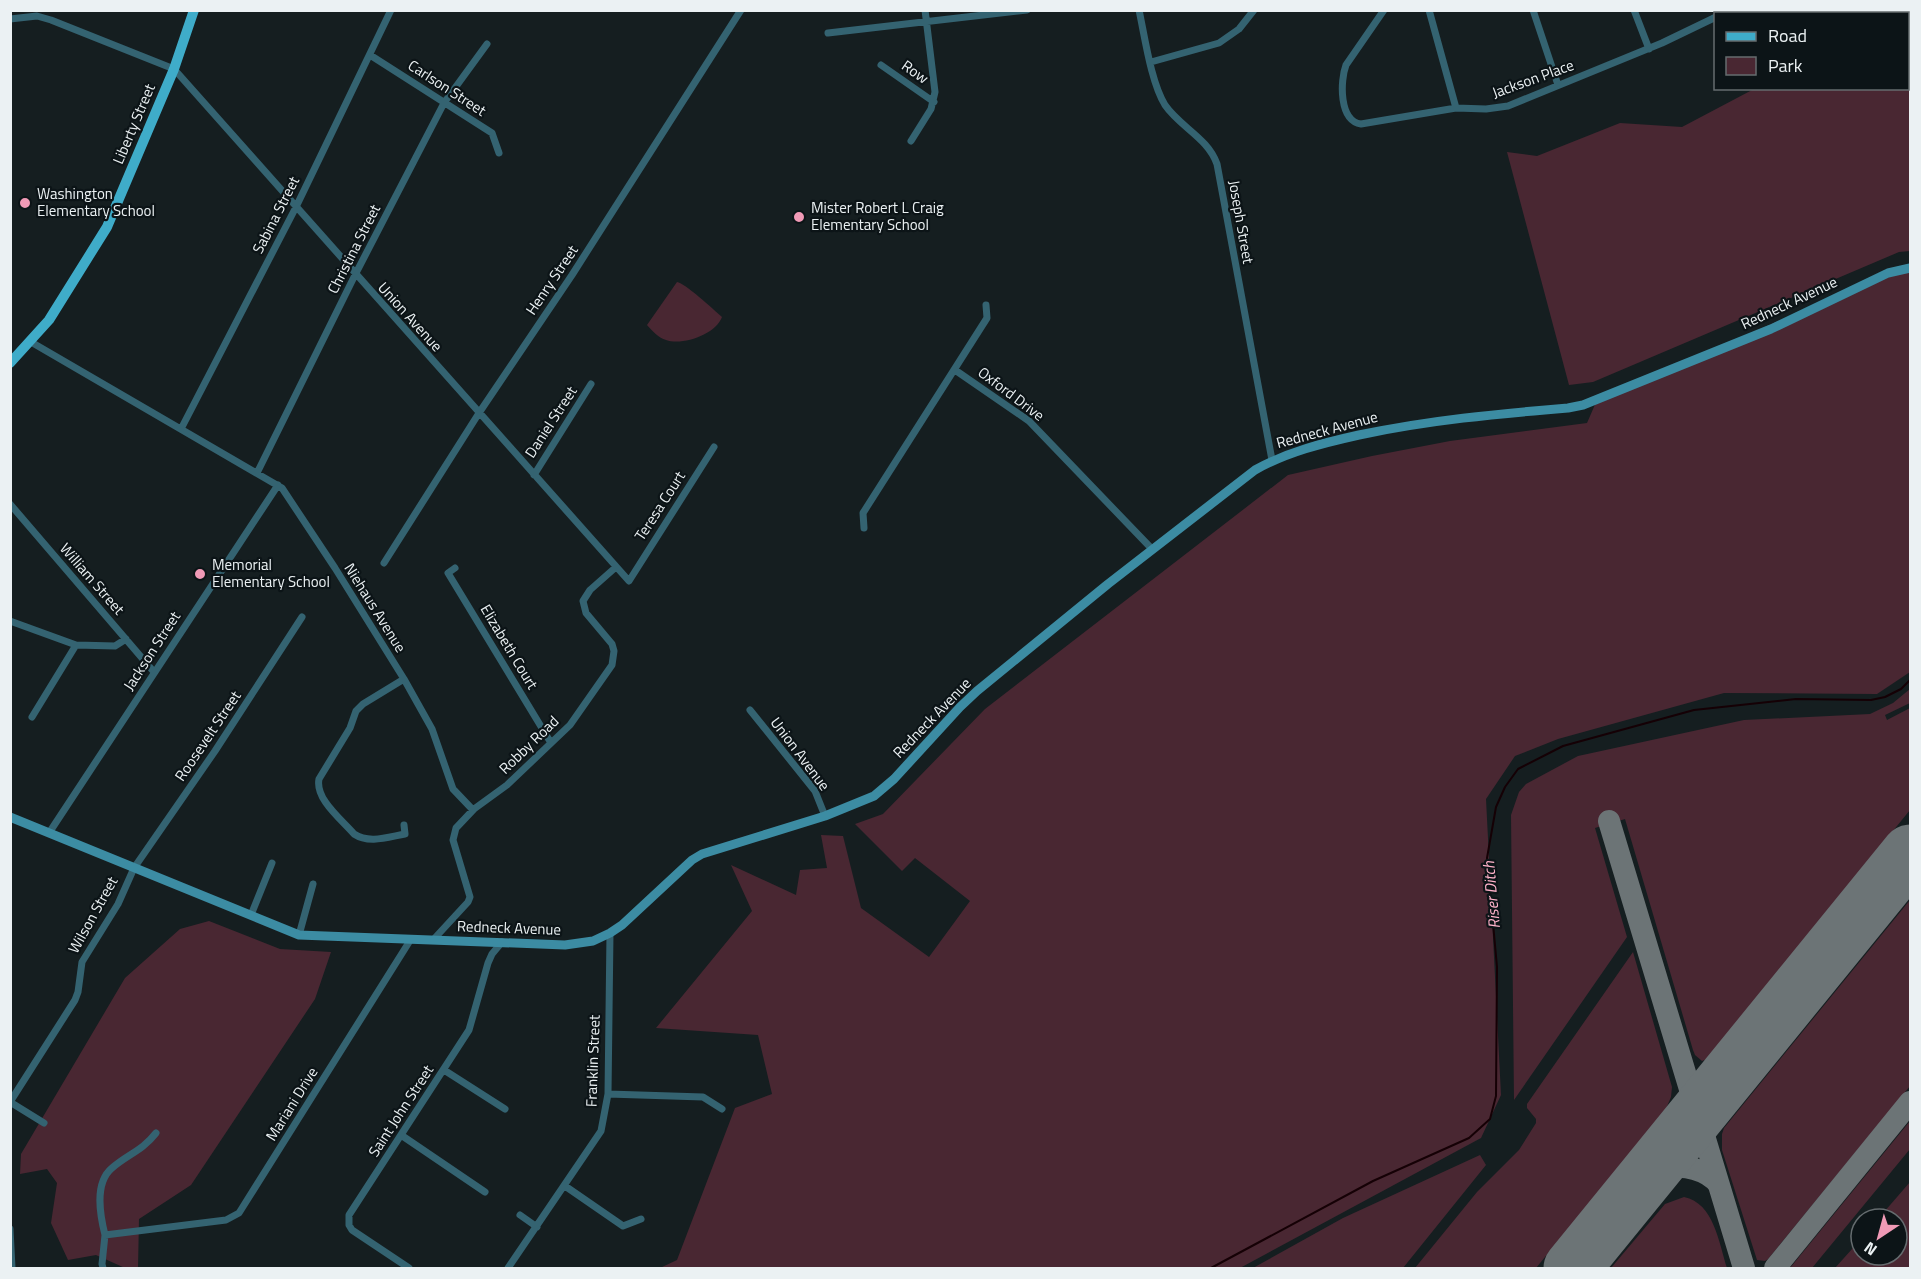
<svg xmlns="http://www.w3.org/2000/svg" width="1921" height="1279" font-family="'Titillium Web',sans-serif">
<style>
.green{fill:#492732}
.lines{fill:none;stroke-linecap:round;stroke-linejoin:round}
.stream{stroke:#150005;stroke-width:2}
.taxiway{stroke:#6c7476;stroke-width:22}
.runway{stroke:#6c7476;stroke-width:57}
.street{stroke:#346371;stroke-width:7}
.secondary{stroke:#3c8ca3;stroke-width:9}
.primary{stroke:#3facc9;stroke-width:10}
.poi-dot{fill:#f09ab6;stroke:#0c1417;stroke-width:2}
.labels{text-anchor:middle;stroke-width:4.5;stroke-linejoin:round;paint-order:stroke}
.street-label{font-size:15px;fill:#ebf1f3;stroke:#0c1417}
.poi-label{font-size:15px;fill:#ebf1f3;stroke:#0c1417;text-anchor:start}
.water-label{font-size:16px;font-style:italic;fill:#ffb2ca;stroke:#0c1417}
</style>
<rect width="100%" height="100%" fill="#151e20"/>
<path class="green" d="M1873,10l37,1v240l-11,1 -306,130 -24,3 -62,-233 30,4 83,-33 62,4 72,-38 154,-1v-74l-39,-1z
M1910,272v400l-33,22 -153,-1 -166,46 -43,17 -29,43 15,296 -20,43 -241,130h-580l17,-8 58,-152 37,-14 -14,-59 -102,-7 96,-117 -21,-46 65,30 4,-25 27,-2 -6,-33 22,1 18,72 68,49 41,-56 -55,-43 -13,13 -47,-47 28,-10 102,-105 303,-234 84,-19 78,-15 137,-18 10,-23 291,-127z
M677,282c8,1 36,27 45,35 -6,17 -39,29 -56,23 -7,-2 -14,-9 -19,-15z
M1910,689v14l-25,12 2,5 23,-12v102l-203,249 -5,2 -7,-6 -2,-5 -68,-231 -30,9 32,109 -113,163 -3,-285 8,-23 7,-8 52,-28 166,-36 126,-6 23,-11z
M1910,900v186l-142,173 -3,2 -8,-1 -35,-110v-16l2,-6z
M209,921l71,28 51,3 -16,47 -124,186 -52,34 -1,49h-13l-29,-13 -28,5 -17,-37 6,-40 -10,-14 -27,5 1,-20 104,-176 55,-49z
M1633,952l39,135 -1,10 -6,14 -129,157h-121l62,-76 42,-42 17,-27v-4l-9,-11v-4z
M1910,1121v28l-98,119h-22z
M1480,1155l6,10 -83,103h-150l90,-50z
M1910,1182v86h-75l26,-29v16h36v-36h-19z
M1684,1197c30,6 35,46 43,71h-116l54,-64z"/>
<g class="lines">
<path class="stream" d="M1211,1268l162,-87 96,-43 21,-19 6,-23 1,-129 -10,-109 9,-51 9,-20 13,-18 45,-23 131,-36 102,-11 75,1 14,-3 16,-8 9,-9"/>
<path class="taxiway" d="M1609,821l135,447
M1872,901l38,-33
M1705,1132l2,-20 14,-26
M1640,1185c8,-6 16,-13 25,-16 17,-6 44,1 54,16
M1775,1268l135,-166"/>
<path class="runway" d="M1572,1268l338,-415"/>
<path class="street" d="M1139,10c6,28 12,72 26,95 15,22 43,33 52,59l55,296
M1384,10l-38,55c-6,16 -7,56 15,59l95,-16 30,1 22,-3 154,-63 54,-26
M1429,10l27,98
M1533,10l25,75
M1634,10l15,39
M1723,14l6,-4
M10,19l27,-3 14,4 123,49 455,512 85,-134
M828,33l199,-23
M370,55l122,78 7,20
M1151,62l68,-19 20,-14 15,-19
M881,65l53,37
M911,141l20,-32 4,-17 -10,-82
M31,342l251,146 53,80 69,111 28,50 21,60 20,21
M955,370l74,51 123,128
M181,429l115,-222 95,-197
M257,473l98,-198 89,-172 43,-59
M534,475l57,-91
M10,504l144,168
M864,528l-1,-15 124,-195 -1,-13
M384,563l95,-150 93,-138 169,-265
M455,568l-7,5 103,170
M10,621l66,24
M404,679l-41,25 -7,7 -6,17 -31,51c-4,20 22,40 35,55 15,10 34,3 51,0l-1,-9
M750,710l65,81 10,25
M32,717l44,-72 39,1 11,-7
M49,833l229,-348
M251,915l21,-52
M299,935l14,-51
M433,940l35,-38 2,-5 -17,-57 3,-12 18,-19 33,-24 63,-60 42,-60 2,-14 -2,-7 -26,-31 -3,-12 7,-11 26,-23
M444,1070l61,39
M608,1094l95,3 19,12
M10,1102l65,-102 3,-8 4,-30 36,-58 16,-36 81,-117 87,-134
M10,1102l34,21
M156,1133c-14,18 -28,21 -44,35 -18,15 -12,47 -7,67l121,-15 13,-7 172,-274
M401,1135l84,57
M565,1186l58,40 18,-7
M520,1215l17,12
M10,1229l2,39
M103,1268l-1,-4 3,-29
M409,1268l-57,-38 -3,-5v-10l120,-185 19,-67 4,-9 10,-12
M508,1268l93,-137 7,-37 2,-161"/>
<path class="secondary" d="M10,817l289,118 266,10 28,-4 17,-8 12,-8 70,-65 10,-6 123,-38 49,-20 20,-17 66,-72 17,-16 131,-107 147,-114c32,-18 68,-27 104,-35 71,-15 137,-21 209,-27l15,-3 188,-76 117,-56 22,-5"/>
<path class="primary" d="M10,363l39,-43 58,-93 67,-158 20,-59"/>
</g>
<g class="poi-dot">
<circle cx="25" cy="203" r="6"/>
<circle cx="799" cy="217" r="6"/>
<circle cx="200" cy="574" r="6"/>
</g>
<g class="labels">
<g class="street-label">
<text transform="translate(915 72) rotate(35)" y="5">Row</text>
<text transform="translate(1533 79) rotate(-20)" y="5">Jackson Place</text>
<text transform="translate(447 88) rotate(33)" y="5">Carlson Street</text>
<text transform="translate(134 124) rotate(-67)" y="5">Liberty Street</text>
<text transform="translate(276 215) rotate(-63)" y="5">Sabina Street</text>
<text transform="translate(1241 222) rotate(80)" y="5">Joseph Street</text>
<text transform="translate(354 249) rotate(-63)" y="5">Christina Street</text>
<text transform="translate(552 280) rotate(-56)" y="5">Henry Street</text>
<text transform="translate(1789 303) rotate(-25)" y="5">Redneck Avenue</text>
<text transform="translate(410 317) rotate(48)" y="5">Union Avenue</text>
<text transform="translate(1011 394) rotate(37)" y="5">Oxford Drive</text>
<text transform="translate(551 422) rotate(-57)" y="5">Daniel Street</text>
<text transform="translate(1327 430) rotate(-15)" y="5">Redneck Avenue</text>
<text transform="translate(660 506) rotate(-57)" y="5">Teresa Court</text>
<text transform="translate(92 579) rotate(49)" y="5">William Street</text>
<text transform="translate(375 608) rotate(58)" y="5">Niehaus Avenue</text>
<text transform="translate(509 647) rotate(59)" y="5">Elizabeth Court</text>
<text transform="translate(152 651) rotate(-57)" y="5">Jackson Street</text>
<text transform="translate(932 718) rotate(-46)" y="5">Redneck Avenue</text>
<text transform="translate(208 736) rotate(-56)" y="5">Roosevelt Street</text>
<text transform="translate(529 745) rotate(-44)" y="5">Robby Road</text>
<text transform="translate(800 754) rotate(53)" y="5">Union Avenue</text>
<text transform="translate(93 915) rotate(-61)" y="5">Wilson Street</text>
<text transform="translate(509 928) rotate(2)" y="5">Redneck Avenue</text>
<text transform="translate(593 1061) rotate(-88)" y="5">Franklin Street</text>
<text transform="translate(292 1104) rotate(-58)" y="5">Mariani Drive</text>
<text transform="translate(401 1111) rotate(-57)" y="5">Saint John Street</text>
</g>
<g class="poi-label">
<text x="37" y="199">Washington<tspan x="37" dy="17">Elementary School</tspan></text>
<text x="811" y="213">Mister Robert L Craig<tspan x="811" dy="17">Elementary School</tspan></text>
<text x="212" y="570">Memorial<tspan x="212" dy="17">Elementary School</tspan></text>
</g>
<g class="water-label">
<text transform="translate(1491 895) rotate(-95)" y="6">Riser Ditch</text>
</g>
</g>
<rect width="1921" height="1279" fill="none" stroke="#ebf1f3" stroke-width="24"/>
<rect x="1714" y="12" width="195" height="78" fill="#0c1417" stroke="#656c6f" stroke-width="1.5"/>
<rect x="1726" y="32" width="30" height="9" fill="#3facc9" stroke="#656c6f" stroke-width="1.5"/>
<text x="1768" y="42" font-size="18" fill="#ebf1f3">Road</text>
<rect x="1726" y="57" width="30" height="18" fill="#492732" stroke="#656c6f" stroke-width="1.5"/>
<text x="1768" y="72" font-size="18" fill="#ebf1f3">Park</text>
<g transform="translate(1879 1237) rotate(216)"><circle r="28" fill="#0c1417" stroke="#656c6f" stroke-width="1.5"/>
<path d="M0-4.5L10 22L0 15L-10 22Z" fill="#f09ab6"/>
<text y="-9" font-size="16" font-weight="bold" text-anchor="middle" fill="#ebf1f3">N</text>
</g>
</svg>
